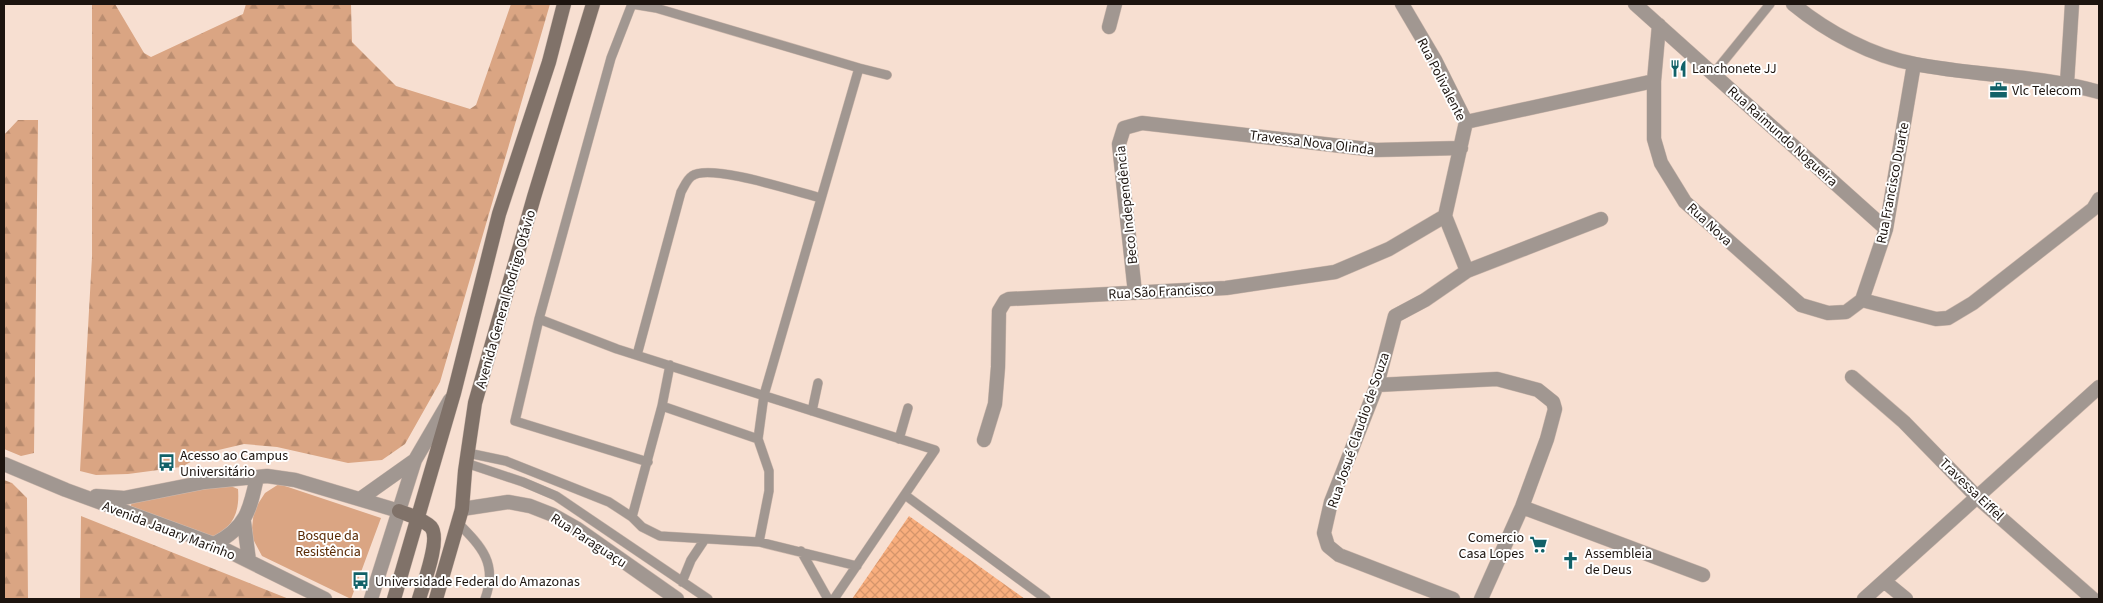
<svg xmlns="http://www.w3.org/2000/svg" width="2103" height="603" font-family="'Source Sans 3',sans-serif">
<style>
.forest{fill:url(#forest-firs)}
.park{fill:#daa583}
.building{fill:url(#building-cross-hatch)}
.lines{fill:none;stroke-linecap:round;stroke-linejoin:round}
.service-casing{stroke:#d0baae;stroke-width:10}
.minor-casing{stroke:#d0baae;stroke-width:15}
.tertiary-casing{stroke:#d0baae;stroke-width:15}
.secondary-casing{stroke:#d0baae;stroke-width:15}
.service{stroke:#a19791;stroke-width:9}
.minor{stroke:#a19791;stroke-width:14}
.tertiary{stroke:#a19791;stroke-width:14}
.secondary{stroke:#807269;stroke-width:14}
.labels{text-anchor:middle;stroke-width:4;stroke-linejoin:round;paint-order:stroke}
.poi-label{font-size:14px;fill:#1c140f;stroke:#fff;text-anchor:start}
.street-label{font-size:14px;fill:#1c140f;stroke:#fff}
.park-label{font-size:14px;fill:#592a04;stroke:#fff}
</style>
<defs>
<pattern id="forest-firs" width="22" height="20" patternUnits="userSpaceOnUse" patternTransform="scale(1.25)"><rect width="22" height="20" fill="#daa583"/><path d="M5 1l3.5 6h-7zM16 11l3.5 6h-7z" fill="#ba8d70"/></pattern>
<pattern id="building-cross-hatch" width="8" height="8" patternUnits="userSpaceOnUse" patternTransform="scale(1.25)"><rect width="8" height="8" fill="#f9ae7d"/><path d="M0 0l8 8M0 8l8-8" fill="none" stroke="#d5956b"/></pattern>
</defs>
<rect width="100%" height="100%" fill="#f7dfd1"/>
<path class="forest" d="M92,4h23l29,49 7,4 92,-43 3,-10h105l1,38 44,44 74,23 6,-4 35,-101h39l-110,378 -35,62 -23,16 -34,3 -71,-16 -33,-3 -34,8 -29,15 -53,7 -32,1 -16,-4 12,-214z
M18,120h20l-4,333 -13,3 -17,-7v-314z
M4,480l8,3 15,15 1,101h-24z
M81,516l208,83h-209z"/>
<path class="park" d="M279,484l102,34 -30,81 -89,-43 -9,-17 -1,-11 2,-18 11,-17z
M228,485l10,4c2,25 -6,41 -31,50l-76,-33 1,-6z"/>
<path class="building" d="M909,516l116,83h-173z"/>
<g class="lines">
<defs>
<path id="service" d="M859,68l28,7
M1714,73l56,-69
M539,319l72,-261 21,-54 24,4 203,60 -95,327 -6,44 -96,-33 -30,111
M637,355l44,-163c3,-5 6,-13 11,-16 18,-13 105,16 129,22
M662,406l8,-41
M812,411l6,-28
M899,439l9,-31
M468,453l38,8 103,41 23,15 10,10 18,9 99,6 10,-51v-20l-11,-32
M648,462l-133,-41 24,-102 78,30 318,101 -101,149
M466,463l57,19 33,14 152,103
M905,495l141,104
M458,523c24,24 40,41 27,76
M759,542l98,24
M801,551l27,48
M682,582l9,-22 14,-21"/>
<path id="minor" d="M1402,4l33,56 31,62 -21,94 22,55
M1635,4l251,225
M1793,4c34,28 79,52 122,60 61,12 124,11 184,28
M1659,25l-5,56v58l7,24 24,39 116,103 27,8 18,-1 16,-12
M1109,27l6,-23
M2067,83l5,-79
M1466,122l188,-41
M1135,293l-16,-149 5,-16 18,-5 234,27 85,-2
M1862,300l74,19 12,-1 25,-15 120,-94 6,-10
M1862,300l24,-71 28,-165
M1852,377l52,45 74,76 115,101
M1377,385l120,-6 41,11 15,12 2,7 -8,30 -25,68 -41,92
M984,440l11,-36 3,-37 1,-56 6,-10 4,-2 217,-11 109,-16 54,-23 56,-33
M1522,507l181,68
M462,509l46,-7 22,4 23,9 23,13 101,71
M1884,581l22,18
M1453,599l-114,-44 -11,-9 -4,-13 7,-31 46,-117 18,-69 30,-16 42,-29 134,-52
M1864,599l235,-212"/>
<path id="tertiary" d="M4,464l62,26 148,54 111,55
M96,496l28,2 81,-16 62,-6 28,4 104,31
M360,499l55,-39
M244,522l5,39
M214,544c32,-16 36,-34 43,-67
M371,599l44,-139 35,-60"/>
<path id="secondary" d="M399,511c10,4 24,8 32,16 10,12 -8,58 -12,72
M394,599l60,-206 45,-179 50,-152 15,-58
M436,599l26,-90 3,-38 10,-68 59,-206 59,-193"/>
</defs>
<use href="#service" class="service-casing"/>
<use href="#minor" class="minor-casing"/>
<use href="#tertiary" class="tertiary-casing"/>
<use href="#secondary" class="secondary-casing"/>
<use href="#service" class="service"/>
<use href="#minor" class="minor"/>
<use href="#tertiary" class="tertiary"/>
<use href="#secondary" class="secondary"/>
</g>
<defs>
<symbol id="restaurant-bare" viewBox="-9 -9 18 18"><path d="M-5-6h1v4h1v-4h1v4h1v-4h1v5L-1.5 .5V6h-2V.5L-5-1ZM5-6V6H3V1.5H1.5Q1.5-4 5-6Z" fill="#116168" stroke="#fff" stroke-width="2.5" paint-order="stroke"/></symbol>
<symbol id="office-bare" viewBox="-9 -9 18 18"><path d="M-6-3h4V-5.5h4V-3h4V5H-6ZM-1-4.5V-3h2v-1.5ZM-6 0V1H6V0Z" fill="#116168" stroke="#fff" stroke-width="2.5" paint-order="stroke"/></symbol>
<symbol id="bus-bare" viewBox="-9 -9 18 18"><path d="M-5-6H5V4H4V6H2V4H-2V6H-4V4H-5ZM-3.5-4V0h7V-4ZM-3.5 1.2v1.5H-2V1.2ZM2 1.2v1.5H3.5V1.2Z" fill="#116168" stroke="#fff" stroke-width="2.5" paint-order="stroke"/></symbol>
<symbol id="supermarket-bare" viewBox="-9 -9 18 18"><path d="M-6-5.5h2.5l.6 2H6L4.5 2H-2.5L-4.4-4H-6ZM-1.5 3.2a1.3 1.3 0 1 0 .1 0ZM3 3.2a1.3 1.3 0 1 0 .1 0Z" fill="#116168" stroke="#fff" stroke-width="2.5" paint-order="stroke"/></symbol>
<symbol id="church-bare" viewBox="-9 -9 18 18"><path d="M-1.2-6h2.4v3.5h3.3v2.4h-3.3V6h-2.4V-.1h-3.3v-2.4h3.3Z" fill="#116168" stroke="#fff" stroke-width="2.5" paint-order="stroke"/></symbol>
</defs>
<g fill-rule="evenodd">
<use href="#restaurant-bare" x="1666" y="56" width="25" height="25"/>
<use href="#office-bare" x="1986" y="78" width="25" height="25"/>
<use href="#bus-bare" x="154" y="450" width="25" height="25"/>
<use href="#supermarket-bare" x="1526" y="532" width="25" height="25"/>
<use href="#church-bare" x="1558" y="548" width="25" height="25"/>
<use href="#bus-bare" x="348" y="568" width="25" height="25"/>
</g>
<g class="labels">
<g class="poi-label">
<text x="1692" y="73">Lanchonete JJ</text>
<text x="2012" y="95">Vlc Telecom</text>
<text x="180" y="460">Acesso ao Campus<tspan x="180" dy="16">Universitário</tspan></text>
<text x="1524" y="542" text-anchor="end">Comercio<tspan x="1524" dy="16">Casa Lopes</tspan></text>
<text x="1585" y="558">Assembleia<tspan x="1585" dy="16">de Deus</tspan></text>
<text x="375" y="586">Universidade Federal do Amazonas</text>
</g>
<g class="street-label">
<text transform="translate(1442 79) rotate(63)" y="5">Rua Polivalente</text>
<text transform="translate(1783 136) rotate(42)" y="5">Rua Raimundo Nogueira</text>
<text transform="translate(1312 142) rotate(7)" y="5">Travessa Nova Olinda</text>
<text transform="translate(1892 183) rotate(-79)" y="5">Rua Francisco Duarte</text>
<text transform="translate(1126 205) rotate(-96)" y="5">Beco Independência</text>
<text transform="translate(1710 224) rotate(43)" y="5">Rua Nova</text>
<text transform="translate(1161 291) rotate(-3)" y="5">Rua São Francisco</text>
<text transform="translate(505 299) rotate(-74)" y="5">Avenida General Rodrigo Otávio</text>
<text transform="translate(1358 430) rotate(-71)" y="5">Rua Josué Claudio de Souza</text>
<text transform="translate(1972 489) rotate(44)" y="5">Travessa Eiffel</text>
<text transform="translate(169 530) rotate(21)" y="5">Avenida Jauary Marinho</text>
<text transform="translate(589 540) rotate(33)" y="5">Rua Paraguaçu</text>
</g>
<g class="park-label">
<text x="328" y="540">Bosque da<tspan x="328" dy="16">Resistência</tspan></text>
</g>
</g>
<rect width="2103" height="603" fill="none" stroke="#1c140f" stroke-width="10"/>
</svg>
